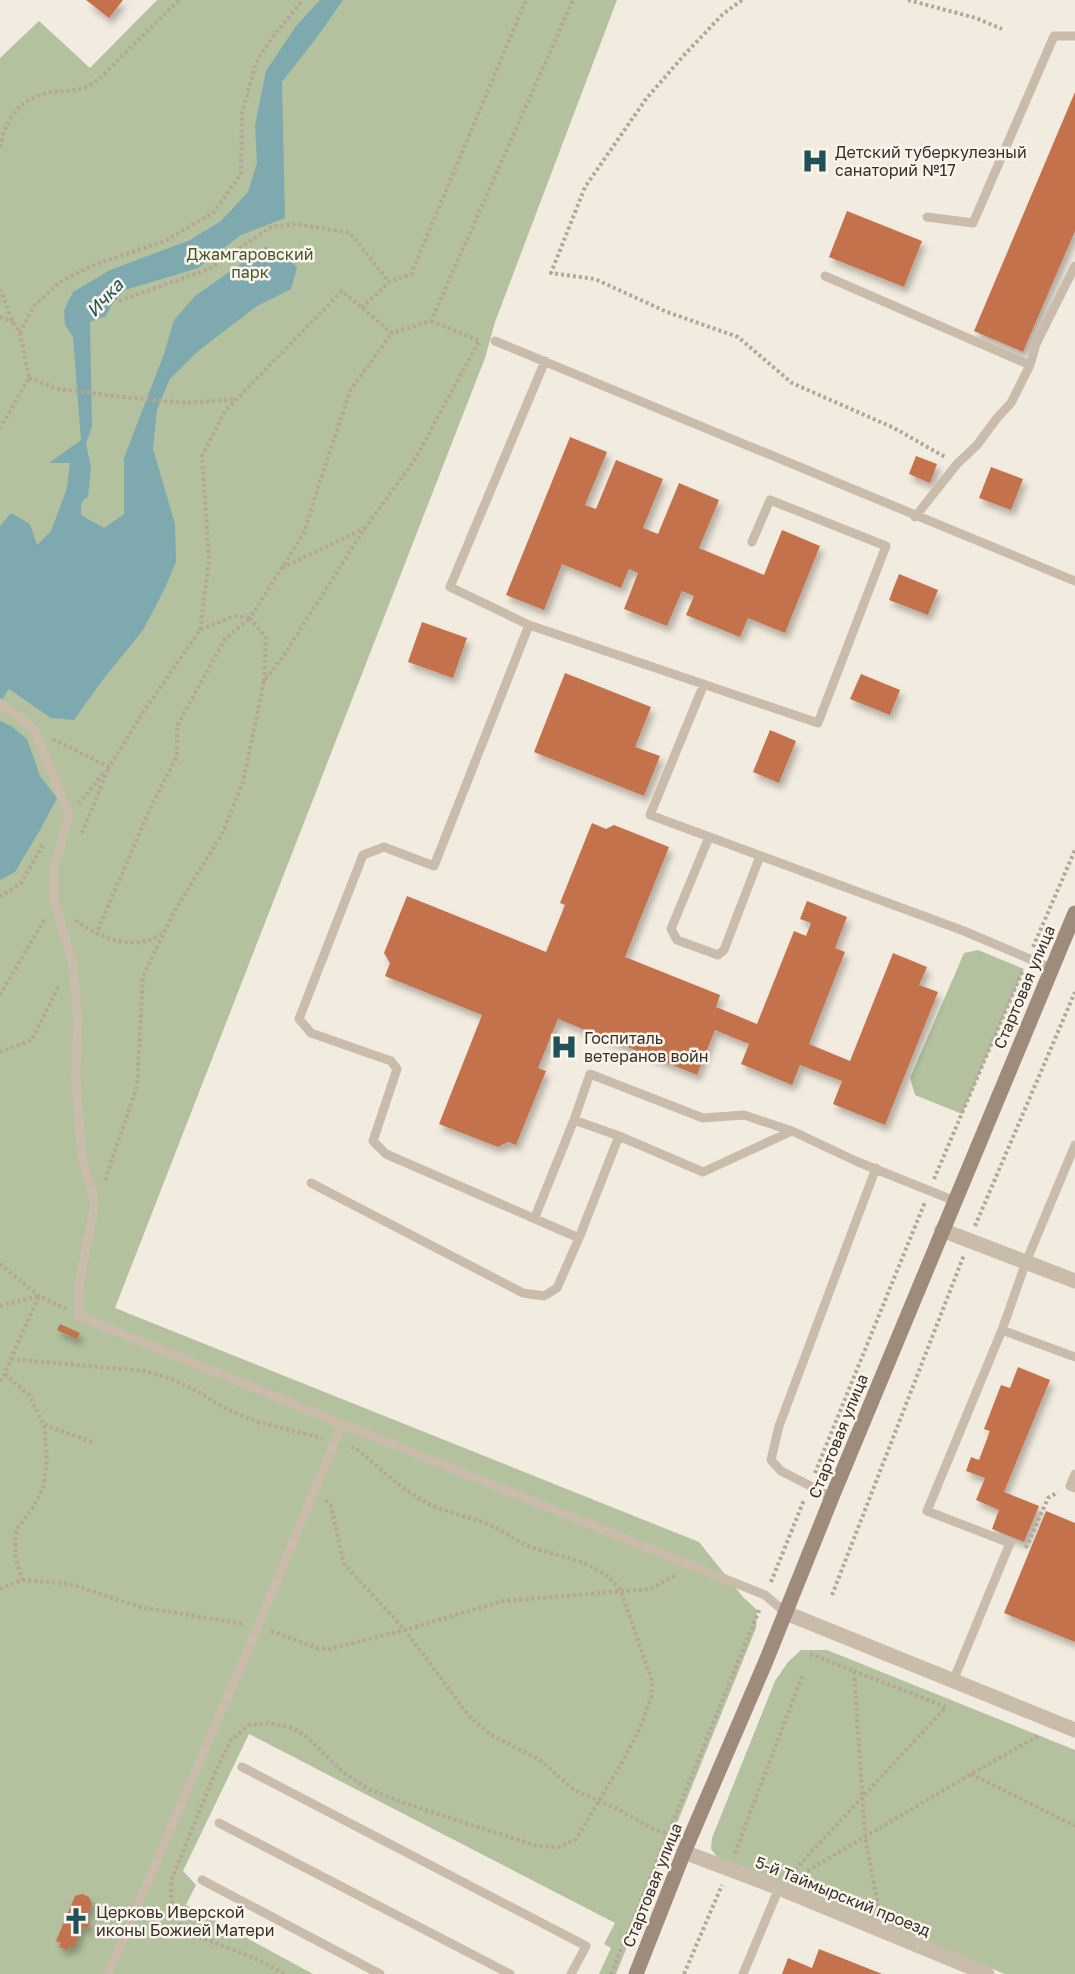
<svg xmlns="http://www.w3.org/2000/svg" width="1075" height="1974" font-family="'Golos Text',sans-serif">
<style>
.green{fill:#b3c19f}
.water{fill:#7ea9af}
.building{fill:#c3724c;filter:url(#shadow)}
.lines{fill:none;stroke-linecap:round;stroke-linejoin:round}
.path{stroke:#b6a695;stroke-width:4;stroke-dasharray:3 3;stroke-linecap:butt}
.lane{stroke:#cabcab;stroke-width:9}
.street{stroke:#cabcab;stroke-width:15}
.secondary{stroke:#9e8b7c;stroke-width:15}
.labels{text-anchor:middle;stroke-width:5;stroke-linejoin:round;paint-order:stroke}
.poi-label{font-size:16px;fill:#382f2a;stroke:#faf4eb;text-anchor:start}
.park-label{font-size:16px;fill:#44562e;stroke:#faf4eb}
.street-label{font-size:16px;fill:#382f2a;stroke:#faf4eb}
.water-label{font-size:18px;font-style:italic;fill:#205159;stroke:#faf4eb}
</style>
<defs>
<filter id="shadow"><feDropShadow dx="3.5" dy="6" stdDeviation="3" flood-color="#0004"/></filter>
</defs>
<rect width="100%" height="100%" fill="#f2ebdf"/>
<path class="green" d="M157,0h460l-122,322 -10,36 -370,950 584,234 44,55 14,13 -1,18 -140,346h-17l12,-26 -7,-4 11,-21 -366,-189 -66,137 13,14 -10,20 127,69h-313v-1916l39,-37 51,47z
M978,950l46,19 -62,145 -47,-19 -5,-17 54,-125z
M801,1650h26l248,100v224h-70l-288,-117 -6,-8 1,-11 63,-157 13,-19z"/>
<path class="water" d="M320,0h23l-23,33 -38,49 3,136 -44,17 -43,33 -73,22 -13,14 -6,12 -16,6 2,104 -6,18 5,23 -3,30c-8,3 -7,11 -7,18l23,13 20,-14v-56l40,-104 10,-34 21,-24 70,-49 20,6 12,15 -6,21 -34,17 -60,46 -28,28 -12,30 -4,39 22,75 1,38 -12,28 -21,40 -42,52 -27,38 -23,-2 -42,-29 -9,14v-177l11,-13 19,11 7,21 14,-14 16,-43 3,-25h-21l32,-23 -8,-103 -8,-12 -1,-15 9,-18 37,-22 80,-30 31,-19 27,-29 9,-29 -2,-38 11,-54 30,-45z
M0,721l11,5 16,13 13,37 17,22 -17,32 -25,42 -15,8z"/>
<path class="building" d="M86,0h37l-14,18z
M1075,92v139l-52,121 -49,-21z
M847,211l75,30 -18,46 -75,-30z
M570,437l37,15 -22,53 11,4 20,-49 47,19 -20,49 15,6 21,-51 40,17 -20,48 65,27 18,-45 38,16 -35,87 -37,-15 -8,19 -54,-22 8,-19 -12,-5 -15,35 -43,-17 14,-36 -9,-4 -8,19 -59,-24 -18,46 -38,-15z
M916,456l21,8 -7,19 -21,-9z
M991,467l32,12 -12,31 -32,-12z
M899,574l39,16 -10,25 -39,-15z
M422,622l45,16 -14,40 -45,-16z
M565,673l86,34 -16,40 25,9 -16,40 -110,-44z
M861,674l39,16 -10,25 -40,-16z
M770,730l26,11 -17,42 -26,-11z
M592,823l14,6 8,-4 55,22 -44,110 95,38 -4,12 41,17 37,-93 12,5 5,-13 -11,-4 7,-18 40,16 -12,31 10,4 -36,92 41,17 43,-108 34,14 -8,18 19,7 -53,133 -52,-21 9,-23 -42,-16 -8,20 -51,-21 8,-20 -34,-14 -18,45 -139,-56 -20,49 8,3 -30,74 -8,-3 -10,5 -59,-23 43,-109 -97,-39 5,-13 -6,-10 23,-57 139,56 19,-47 -5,-2z
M60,1324l20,9 -3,6 -20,-9z
M1018,1367l32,13 -46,112 35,14 -15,36 -32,-13 7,-19 -23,-10 9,-22 -19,-7 5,-14 8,3 11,-29 -6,-2 17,-44 9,3z
M1046,1511l29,12v119l-71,-29z
M82,1894l7,3 3,7 -7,16 5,2 -3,7 -5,-3 -8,22 -5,-2 -2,4 -8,-3 2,-4 -5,-2 19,-45z
M819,1949l63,25h-100l6,-16 24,10z"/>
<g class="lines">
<path class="path" d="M742,0l-19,14 -38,40 -39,45 -61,88 -34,86 44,6 72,33 71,25 54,46 102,45 51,29
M908,0l68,18 26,11
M0,147c5,-27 19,-47 46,-54 12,-3 25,-1 37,-5 5,-1 11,-6 16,-9l80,-79
M0,289l13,33 7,11 9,45 -29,50
M119,301l90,-32 62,-42 25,-3 54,9 39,49
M362,308l27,-26 22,-8 115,-274
M0,317l13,5
M431,321l49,20
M20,333l14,-27 26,-24 31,-16 74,-25 49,-29 27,-38 1,-61 14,-50 15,-24 32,-39
M29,378l29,11 64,8 65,6 48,-4
M282,568l83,-40
M200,630l9,-70 -7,-104 23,-45 117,-120 50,42 39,-12 142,-321
M264,681l2,-43 -16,-20 54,-85 14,-46 33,-98 41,-56
M53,739l56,28 35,-56 56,-81 34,-14 16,2 -25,21 -48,87v30l-27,53 -54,125
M79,804l25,-32
M82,833l27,-66
M0,897l21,-14 23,-40
M76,920c20,16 48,28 74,20 4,-2 9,-5 13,-7
M1033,947l42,-97
M0,995l44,-75
M0,1052l32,-12 27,-55
M934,1179l89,-209
M105,1180l32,-94 6,-110 31,-64 49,-80 20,-50 21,-101 18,-23 83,-130 49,-67 65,-120
M975,1226l100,-234
M0,1264l39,32 27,13
M0,1306l39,-10
M11,1359l133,12 25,7 28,13 31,19 30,12 64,16
M5,1374l24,21 15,30 3,35 -4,28 -9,18 -18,24 -1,26 7,24
M0,1381l5,-7 14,-34 20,-44
M44,1425l49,17
M815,1473l110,-271
M326,1500l5,6 13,58 61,66 64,86 22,19 49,25 34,30 44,19 35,20 15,5
M1025,1547l2,-1 21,-48 10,-6
M771,1582l33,-82
M0,1589l22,-9 48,4 70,23 104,17
M832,1595l132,-340
M271,1631l46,17 12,1 76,-19 98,-29 147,-12 26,-14
M810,1654l44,17 11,166 14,73
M971,1774l104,52
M735,1853l68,-179
M791,1874l155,-167 -92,-36
M797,1877l174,-103 69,-39
M284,1974c-18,-11 -36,-19 -56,-26 -41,-17 -58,-15 -57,-67l46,-113 14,-28 18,-15 19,-2 25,5 15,10 36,35 26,17 37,14 130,42 22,1 17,-8 48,-80 15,-29 12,-32 1,-17 -31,-90c-22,-31 -59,-33 -93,-45 -14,-6 -26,-16 -40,-22 -20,-8 -42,-11 -61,-21 -25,-13 -47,-35 -69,-53l-9,-4
M611,1974l149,-366
M684,1974l38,-89"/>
<path class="lane" d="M927,217l46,6 81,-187h21
M825,276l205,89 -19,38 -14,15 -20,27 -20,19 -42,53
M495,341l580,240
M1030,365l6,-21 39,-78
M529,625l-79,-38 95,-226
M704,684l-54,131 314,116 87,37
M0,703l34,26 35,86 -15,53v34l18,59 6,58 -2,57 6,82 13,45 -16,82v31l263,108 423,171 21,18
M709,837l-38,92 6,11 41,15 6,-5 36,-94
M574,1120l45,16 84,36 89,-41
M1075,1145l-49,117 -24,68 73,27
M311,1183l212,110 21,3 13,-8 22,-50 40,-102
M535,1217l39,-97 16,-46 113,44 41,-3 48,16 66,31 97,39
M579,1238l-193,-84 -13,-13 24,-72 -6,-8 -80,-28 -12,-14 64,-164 21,-8 50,19 95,-241 289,98 68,-177 -116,-46 -18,42
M1075,1474l-5,12 5,2
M832,1497l-51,-26 -10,-11 8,-34 97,-258
M953,1681l57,-138 -83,-32 75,-181
M242,1767l344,179 -15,28
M219,1823l291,151
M202,1880l178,94
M108,1974l150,-348 84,-202
M743,1974l36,-86"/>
<path class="street" d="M942,1230l133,51
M786,1613l289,117
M684,1852l95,36 208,86"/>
<path class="secondary" d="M636,1974l48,-122 82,-191 66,-164 243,-584"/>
</g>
<defs>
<symbol id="hospital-bare" viewBox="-9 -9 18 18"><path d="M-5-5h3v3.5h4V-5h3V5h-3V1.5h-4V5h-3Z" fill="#205159" stroke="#faf4eb" stroke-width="2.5" paint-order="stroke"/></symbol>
<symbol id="church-bare" viewBox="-9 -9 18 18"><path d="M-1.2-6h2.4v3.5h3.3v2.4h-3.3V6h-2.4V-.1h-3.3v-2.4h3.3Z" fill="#205159" stroke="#faf4eb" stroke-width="2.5" paint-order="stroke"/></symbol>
</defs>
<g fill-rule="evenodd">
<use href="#hospital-bare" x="796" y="142" width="38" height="38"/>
<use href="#hospital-bare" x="545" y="1028" width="38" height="38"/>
<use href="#church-bare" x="57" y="1902" width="38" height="38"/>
</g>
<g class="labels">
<g class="poi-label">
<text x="835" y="158">Детский туберкулезный<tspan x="835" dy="18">санаторий №17</tspan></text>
<text x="584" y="1044">Госпиталь<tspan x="584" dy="18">ветеранов войн</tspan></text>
<text x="96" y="1918">Церковь Иверской<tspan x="96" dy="18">иконы Божией Матери</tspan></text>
</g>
<g class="park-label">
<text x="250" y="260">Джамгаровский<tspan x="250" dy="18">парк</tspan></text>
</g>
<g class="street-label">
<text transform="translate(1024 987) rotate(-67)" y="6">Стартовая улица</text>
<text transform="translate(838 1436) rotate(-68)" y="6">Стартовая улица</text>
<text transform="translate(652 1885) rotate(-68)" y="6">Стартовая улица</text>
<text transform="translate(843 1896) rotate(22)" y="6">5-й Таймырский проезд</text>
</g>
<g class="water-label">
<text transform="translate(105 298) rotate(-47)" y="6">Ичка</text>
</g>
</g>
</svg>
